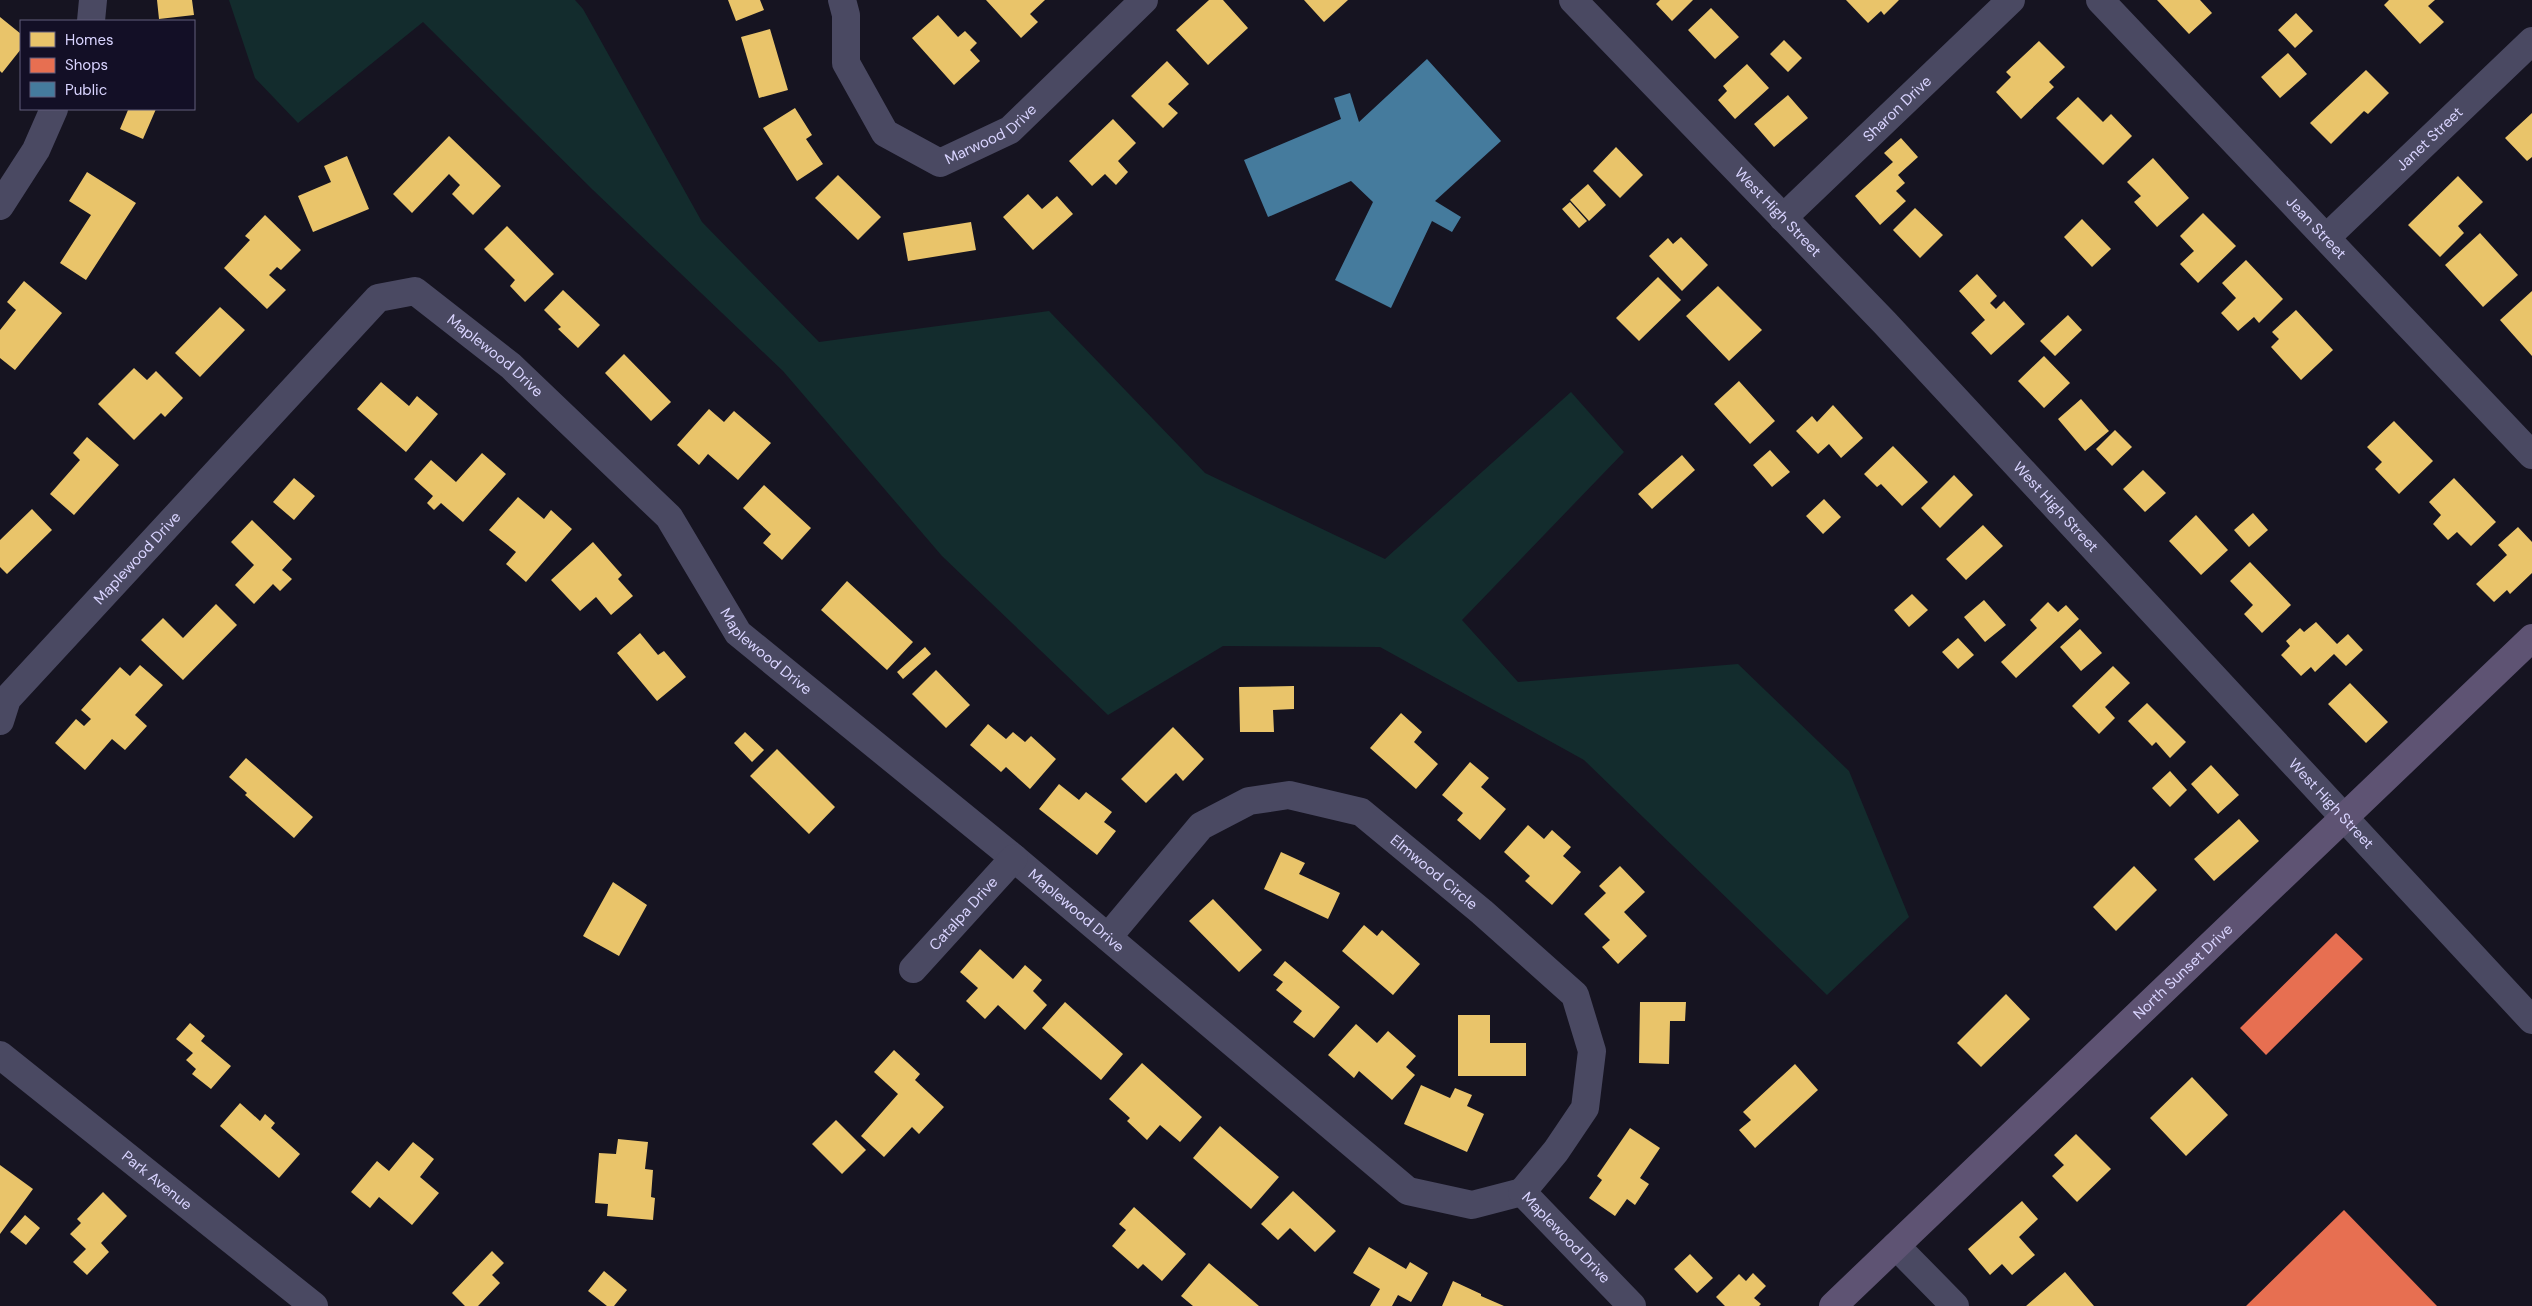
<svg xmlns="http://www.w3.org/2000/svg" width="2532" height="1306" font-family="'DM Sans',sans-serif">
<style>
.green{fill:#132c2d}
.homes{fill:#e9c46a}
.shops{fill:#e76f51}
.public{fill:#457b9d}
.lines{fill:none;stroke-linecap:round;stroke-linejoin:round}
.minor{stroke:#4a4962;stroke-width:28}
.major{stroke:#5e5373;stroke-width:28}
.labels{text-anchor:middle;stroke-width:5;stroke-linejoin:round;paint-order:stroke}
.street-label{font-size:15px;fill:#d9d4ff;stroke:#130f26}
</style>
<rect width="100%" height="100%" fill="#161421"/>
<path class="green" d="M229,0h346l8,9 119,213 117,120 230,-31 156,162 180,86 186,-167 53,60 -162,168 56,62 220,-18 111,107 60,146 -82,78 -243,-235 -204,-113 -157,-1 -115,69 -166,-159 -159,-185 -190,-181 -170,-168 -125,101 -43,-45z"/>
<path class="homes" d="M157,0h35l2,15 -35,4z
M728,0h32l4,10 -28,11z
M986,0h59l-15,14 8,8 -17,16z
M1209,0h14l25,28 -40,37 -32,-35z
M1304,0h44l-24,22z
M1660,0h33l-21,21 -16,-17z
M1846,0h53l-15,15 -3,-4 -13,12z
M2157,0h43l12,13 -23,21z
M2389,0h46l-7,6 16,16 -24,22 -36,-39z
M1711,8l28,29 -24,22 -27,-29z
M2296,13l17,18 -18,17 -17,-18z
M938,15l20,22 7,-6 12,12 -7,7 10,11 -26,24 -42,-47z
M0,17l21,17v15l-19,24 -2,-2z
M770,29l18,61 -29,8 -18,-61z
M1784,40l18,18 -14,14 -18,-18z
M2039,41l26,26 -16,15 5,5 -33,32 -25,-27 15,-15 -5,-5z
M2288,53l19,21 -27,24 -19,-21z
M1167,61l22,23 -21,20 10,9 -15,15 -32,-32z
M1747,64l22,24 -34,31 -17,-19 9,-9 -4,-5z
M2366,70l23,23 -21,21 -4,-3 -33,33 -21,-21z
M1788,95l20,23 -34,29 -20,-23z
M2078,97l25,25 8,-8 21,22 -29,29 -47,-47z
M795,108l17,27 -6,4 17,25 -26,17 -34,-53z
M125,109h31l-13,30 -23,-10 8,-19z
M2532,113v44l-5,4 -22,-23z
M1113,119l23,24 -18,18 10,11 -12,13 -11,-11 -13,12 -23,-25z
M449,136l52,50 -28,29 -21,-21 8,-9 -11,-11 -37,39 -19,-19z
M1901,138l17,19 -20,18 7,8 -9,8 10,10 -26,24 -25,-29 38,-34 -9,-9z
M1616,147l27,28 -23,23 -27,-27z
M347,156l22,53 -56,23 -15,-36 33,-14 -7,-16z
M2153,158l36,40 -32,29 -23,-25 7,-6 -14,-14z
M87,172l49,31 -50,77 -26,-17 31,-48 -22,-14z
M838,175l43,42 -23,23 -43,-42z
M2458,176l25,26 -25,24 6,7 -24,24 -32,-32z
M1588,184l18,21 -17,16 -19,-21z
M1028,194l14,15 15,-13 16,18 -40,36 -30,-33z
M1570,202l17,19 -8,7 -17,-19z
M1915,208l28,27 -23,23 -27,-28z
M2203,213l33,33 -38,37 -18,-19 14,-13 -14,-15z
M265,215l36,35 -20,20 -4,-3 -8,8 17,15 -19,19 -43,-41 26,-28 -5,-4z
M2082,219l29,30 -19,18 -28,-30z
M971,222l5,28 -68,11 -5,-28z
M507,226l47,48 -29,28 -15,-16 5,-6 -31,-31z
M2480,233l38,42 -35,32 -38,-42z
M1681,237l27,28 -26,26 -33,-35 19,-18 5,6z
M2246,260l37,39 -24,24 -5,-6 -16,14 -17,-18 15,-15 -14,-15z
M1977,274l20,22 -7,7 6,6 8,-8 21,23 -34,31 -20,-22 14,-13 -26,-29z
M1658,277l23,23 -42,41 -23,-23z
M24,281l38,32 -47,57 -15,-12v-28l16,-20 -9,-8z
M1718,286l44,44 -33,31 -43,-45z
M563,290l37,35 -22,23 -20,-19 3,-2 -17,-17z
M2532,291v65l-32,-36z
M220,307l25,23 -45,47 -25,-24z
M2296,310l37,40 -32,30 -30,-33 8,-8 -7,-7z
M2068,315l14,15 -27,26 -15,-15z
M624,354l47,48 -20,19 -46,-48z
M2044,356l26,27 -26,25 -26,-27z
M134,368l13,12 9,-9 27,27 -18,19 -4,-4 -27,27 -36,-36z
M1739,381l36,40 -25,23 -36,-40z
M381,382l28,24 8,-10 21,18 -32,38 -49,-43z
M2081,399l28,32 -24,20 -27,-32z
M1833,405l30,33 -22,20 -12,-14 -11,10 -22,-23 16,-15 5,6z
M709,409l15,13 10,-11 37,32 -33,37 -30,-26 -9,11 -22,-20z
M2394,421l39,40 -34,33 -24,-25 7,-7 -15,-15z
M2115,430l17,17 -20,19 -16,-17z
M87,437l32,28 -45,50 -24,-21 30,-34 -7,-7z
M1893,446l35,36 -26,24 -21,-22 -4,3 -13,-13z
M1770,450l20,22 -18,15 -19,-22z
M482,453l24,21 -43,48 -22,-19 -7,7 -7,-7 6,-7 -19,-17 17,-19 25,22z
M1682,455l13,15 -43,39 -14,-15z
M2143,470l23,23 -21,19 -22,-23z
M1954,475l19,20 -33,33 -19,-20z
M294,478l21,18 -21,24 -21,-18z
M2454,478l42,44 -25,24 -14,-14 -9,8 -15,-16 8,-9 -12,-13z
M764,485l47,43 -29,32 -19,-17 8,-9 -28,-26z
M518,497l26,22 7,-9 21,19 -46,53 -20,-18 10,-12 -27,-22z
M1824,499l17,18 -18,17 -17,-18z
M32,509l20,21 -45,44 -7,-7v-27z
M2253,513l15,17 -19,17 -15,-17z
M2196,515l32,35 -27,25 -32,-34z
M252,520l40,39 -10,11 10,9 -12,12 -7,-7 -19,20 -19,-19 19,-20 -23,-23z
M1983,525l20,21 -37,34 -20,-21z
M2518,527l14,15v31l-22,21 -3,-4 -13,12 -18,-18 31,-29 -9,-10z
M593,542l29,33 -4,4 15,17 -22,19 -15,-18 -16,14 -29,-31z
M2250,562l41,43 -29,28 -18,-19 9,-9 -23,-24z
M847,581l66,61 -26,28 -66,-60z
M1912,594l16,16 -19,17 -15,-17z
M1984,600l22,25 -21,17 -21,-25z
M2048,602l10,10 8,-7 13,14 -63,59 -15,-16 36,-34 -7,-8z
M216,604l21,21 -54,55 -42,-40 22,-22 20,20z
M2316,622l21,22 11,-10 15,16 -17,16 -12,-12 -19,18 -4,-5 -10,9 -20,-21 9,-9 -4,-5 14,-13 4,4z
M2080,629l22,24 -21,18 -21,-24z
M640,633l18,22 6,-4 22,26 -29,24 -40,-48z
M1958,638l16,17 -16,14 -16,-17z
M925,647l6,7 -28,25 -6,-7z
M140,665l23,20 -28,30 12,11 -22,24 -13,-11 -27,31 -30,-27 21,-24 8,7 7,-7 -10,-9 39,-43 10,9z
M2113,666l17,17 -25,24 10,11 -16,16 -27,-28z
M936,670l34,35 -24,23 -34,-34z
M2350,683l38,39 -22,21 -38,-39z
M1294,686v23l-21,1 1,22h-34l-1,-45z
M2147,703l39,39 -16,16 -14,-16 -4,4 -24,-25z
M1401,713l21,19 -8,10 24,22 -22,25 -46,-41z
M988,724l18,15 7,-7 12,10 6,-6 25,23 -26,30 -24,-22 -5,5 -31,-27z
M1173,727l31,32 -21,22 -7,-8 -30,30 -25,-24z
M745,732l19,18 -12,12 -18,-19z
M777,749l58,58 -26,27 -59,-58z
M246,758l67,59 -19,21 -49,-43 2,-2 -18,-16z
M1470,762l19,16 -8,9 25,22 -26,31 -23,-20 6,-7 -21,-18z
M2211,765l28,30 -21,19 -27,-30z
M2170,771l17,19 -17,17 -18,-19z
M1059,784l20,16 7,-8 26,20 -8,10 12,9 -19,24 -58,-46z
M2239,819l20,22 -45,40 -20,-22z
M1528,825l16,14 8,-9 19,17 -8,9 18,16 -29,33 -27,-24 5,-5 -26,-24z
M1281,852l24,11 -6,11 41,19 -12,26 -64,-30z
M1620,866l25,26 -21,20 23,24 -29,28 -16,-17 8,-7 -26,-26 22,-21 -7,-7z
M2134,866l23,24 -41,41 -23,-24z
M613,882l34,23 -28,51 -36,-20z
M1213,899l49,51 -23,22 -50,-51z
M1364,925l13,11 5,-6 38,34 -27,31 -51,-44z
M980,949l33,30 12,-14 17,15 -9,11 14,14 -22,25 -27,-25 -13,14 -19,-18 12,-13 -18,-16z
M1285,961l55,46 -26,31 -21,-16 9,-11 -26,-21 7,-8 -10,-7z
M2006,994l24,25 -49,48 -24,-24z
M1065,1002l58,52 -22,26 -59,-52z
M1640,1002h46l-1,19h-15l-1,43 -30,-1z
M1458,1015h32v28h36v33h-68z
M190,1023l15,13 -4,5 30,25 -20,23 -19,-15 4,-5 -10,-9 7,-7 -17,-14z
M1356,1024l21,19 11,-12 28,25 -10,11 9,8 -23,25 -33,-29 -5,7 -26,-23z
M894,1050l26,24 -5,6 29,27 -25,27 -7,-7 -28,30 -23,-21 37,-42 -24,-22z
M1142,1063l60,54 -22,25 -20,-17 -13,15 -20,-19 3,-3 -21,-19z
M1795,1064l23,26 -63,58 -16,-18 12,-10 -8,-8z
M2192,1077l36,38 -42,41 -36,-38z
M1421,1085l29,13 5,-10 17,7 -5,11 17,8 -17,38 -63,-28z
M240,1103l20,18 5,-7 10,9 -4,5 29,26 -21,24 -59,-52z
M836,1120l30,30 -24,24 -30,-30z
M1220,1126l59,51 -28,32 -58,-51z
M1630,1128l30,20 -20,30 9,6 -14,21 -8,-6 -12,17 -26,-18 13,-18 -5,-4z
M2076,1134l35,35 -34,33 -25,-26 12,-11 -10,-10z
M618,1139l30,3 -3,27 8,1 -2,27 4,1 -2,22 -46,-4 1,-12 -13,-1 4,-50 17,1z
M413,1142l21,17 -14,18 19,16 -27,32 -33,-28 -9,11 -19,-16 26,-31 12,10z
M0,1165l33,24 -33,45z
M1293,1191l43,40 -21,21 -25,-24 -12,12 -17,-16z
M103,1192l24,24 -26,27 8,9 -22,23 -14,-13 13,-13 -16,-15 11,-11 -4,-4z
M2022,1201l16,18 -19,18 16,18 -23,20 -10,-11 -12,11 -22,-26z
M1134,1207l52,47 -24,27 -19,-17 -5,5 -26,-23 14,-16 -7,-6z
M25,1215l15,13 -14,17 -16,-13z
M1369,1247l37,22 4,-7 18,11 -17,29 -13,-7 -6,11h-22l10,-17 -27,-16z
M492,1251l12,12 -12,12 8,8 -22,23h-13l-13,-13z
M1690,1254l23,24 -16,15 -23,-24z
M1209,1263l50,43h-66l-12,-10z
M604,1271l23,19 -13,16h-7l-19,-15z
M2065,1272l29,34h-68z
M1753,1273l13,13 -12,12 7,6 -2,2h-34l-9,-9 23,-23 7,7z
M1453,1281l28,13v2l23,10h-62z"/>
<path class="shops" d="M2336,933l27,26 -97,96 -26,-27z
M2344,1210l93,96h-191z"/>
<path class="public" d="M1427,59l74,82 -66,60 26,16 -9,15 -20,-11 -41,87 -56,-28 38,-78 -22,-21 -83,36 -24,-57 97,-41 -7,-21 16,-5 9,29z"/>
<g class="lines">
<g class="minor">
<path id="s1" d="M842,0l4,15v48l39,70 55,30 70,-33 134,-130"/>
<path id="s2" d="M1573,0l312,323 647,697"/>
<path id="s3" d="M2100,0l432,455"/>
<path d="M91,21l2,-21"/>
<path d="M0,206l36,-56 18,-41"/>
<path id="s4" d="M1783,218l228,-218"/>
<path id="s5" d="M2327,237l205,-196"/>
<path id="s6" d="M0,721l7,-22 371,-401 37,-7 96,75 158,151 69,116 276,225 394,333 64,14 50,-13 110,114"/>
<path id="s7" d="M1108,937l93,-111 48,-25 40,-6 72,17 121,100 93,83 17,56 -7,57 -29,43 -34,41"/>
<path id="s8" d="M913,969l101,-111"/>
<path id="s9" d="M0,1055l314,251"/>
<path d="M1896,1246l59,60"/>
</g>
<path class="major" id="s10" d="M1833,1306l699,-668"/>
</g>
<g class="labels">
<g class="street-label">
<text dy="5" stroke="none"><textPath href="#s4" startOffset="158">Sharon Drive</textPath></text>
<text dy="5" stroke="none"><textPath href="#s1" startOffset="265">Marwood Drive</textPath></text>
<text dy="5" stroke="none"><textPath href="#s5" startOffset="142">Janet Street</textPath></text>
<text dy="5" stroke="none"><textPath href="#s2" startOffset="295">West High Street</textPath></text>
<text dy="5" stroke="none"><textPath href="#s3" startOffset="314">Jean Street</textPath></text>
<text dy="5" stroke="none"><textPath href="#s6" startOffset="710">Maplewood Drive</textPath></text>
<text dy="5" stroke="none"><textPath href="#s2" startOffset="700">West High Street</textPath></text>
<text dy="5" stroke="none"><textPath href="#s6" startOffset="215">Maplewood Drive</textPath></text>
<text dy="5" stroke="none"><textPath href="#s6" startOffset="1115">Maplewood Drive</textPath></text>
<text dy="5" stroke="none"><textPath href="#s2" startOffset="1105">West High Street</textPath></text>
<text dy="5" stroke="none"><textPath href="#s7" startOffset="408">Elmwood Circle</textPath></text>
<text dy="5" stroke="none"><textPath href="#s6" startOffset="1520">Maplewood Drive</textPath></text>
<text dy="5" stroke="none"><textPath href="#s8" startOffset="75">Catalpa Drive</textPath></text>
<text dy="5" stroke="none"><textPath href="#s10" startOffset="484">North Sunset Drive</textPath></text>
<text dy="5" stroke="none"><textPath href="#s9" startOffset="201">Park Avenue</textPath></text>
<text dy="5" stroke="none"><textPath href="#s6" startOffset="2135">Maplewood Drive</textPath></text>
</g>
</g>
<rect x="20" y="20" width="175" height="90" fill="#130f26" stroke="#625e7d"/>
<rect x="30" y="32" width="25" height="15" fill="#e9c46a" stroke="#625e7d"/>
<text x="65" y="45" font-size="15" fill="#d9d4ff">Homes</text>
<rect x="30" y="58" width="25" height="15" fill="#e76f51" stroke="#625e7d"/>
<text x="65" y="70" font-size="15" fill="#d9d4ff">Shops</text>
<rect x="30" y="82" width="25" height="15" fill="#457b9d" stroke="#625e7d"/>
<text x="65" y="95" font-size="15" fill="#d9d4ff">Public</text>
</svg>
